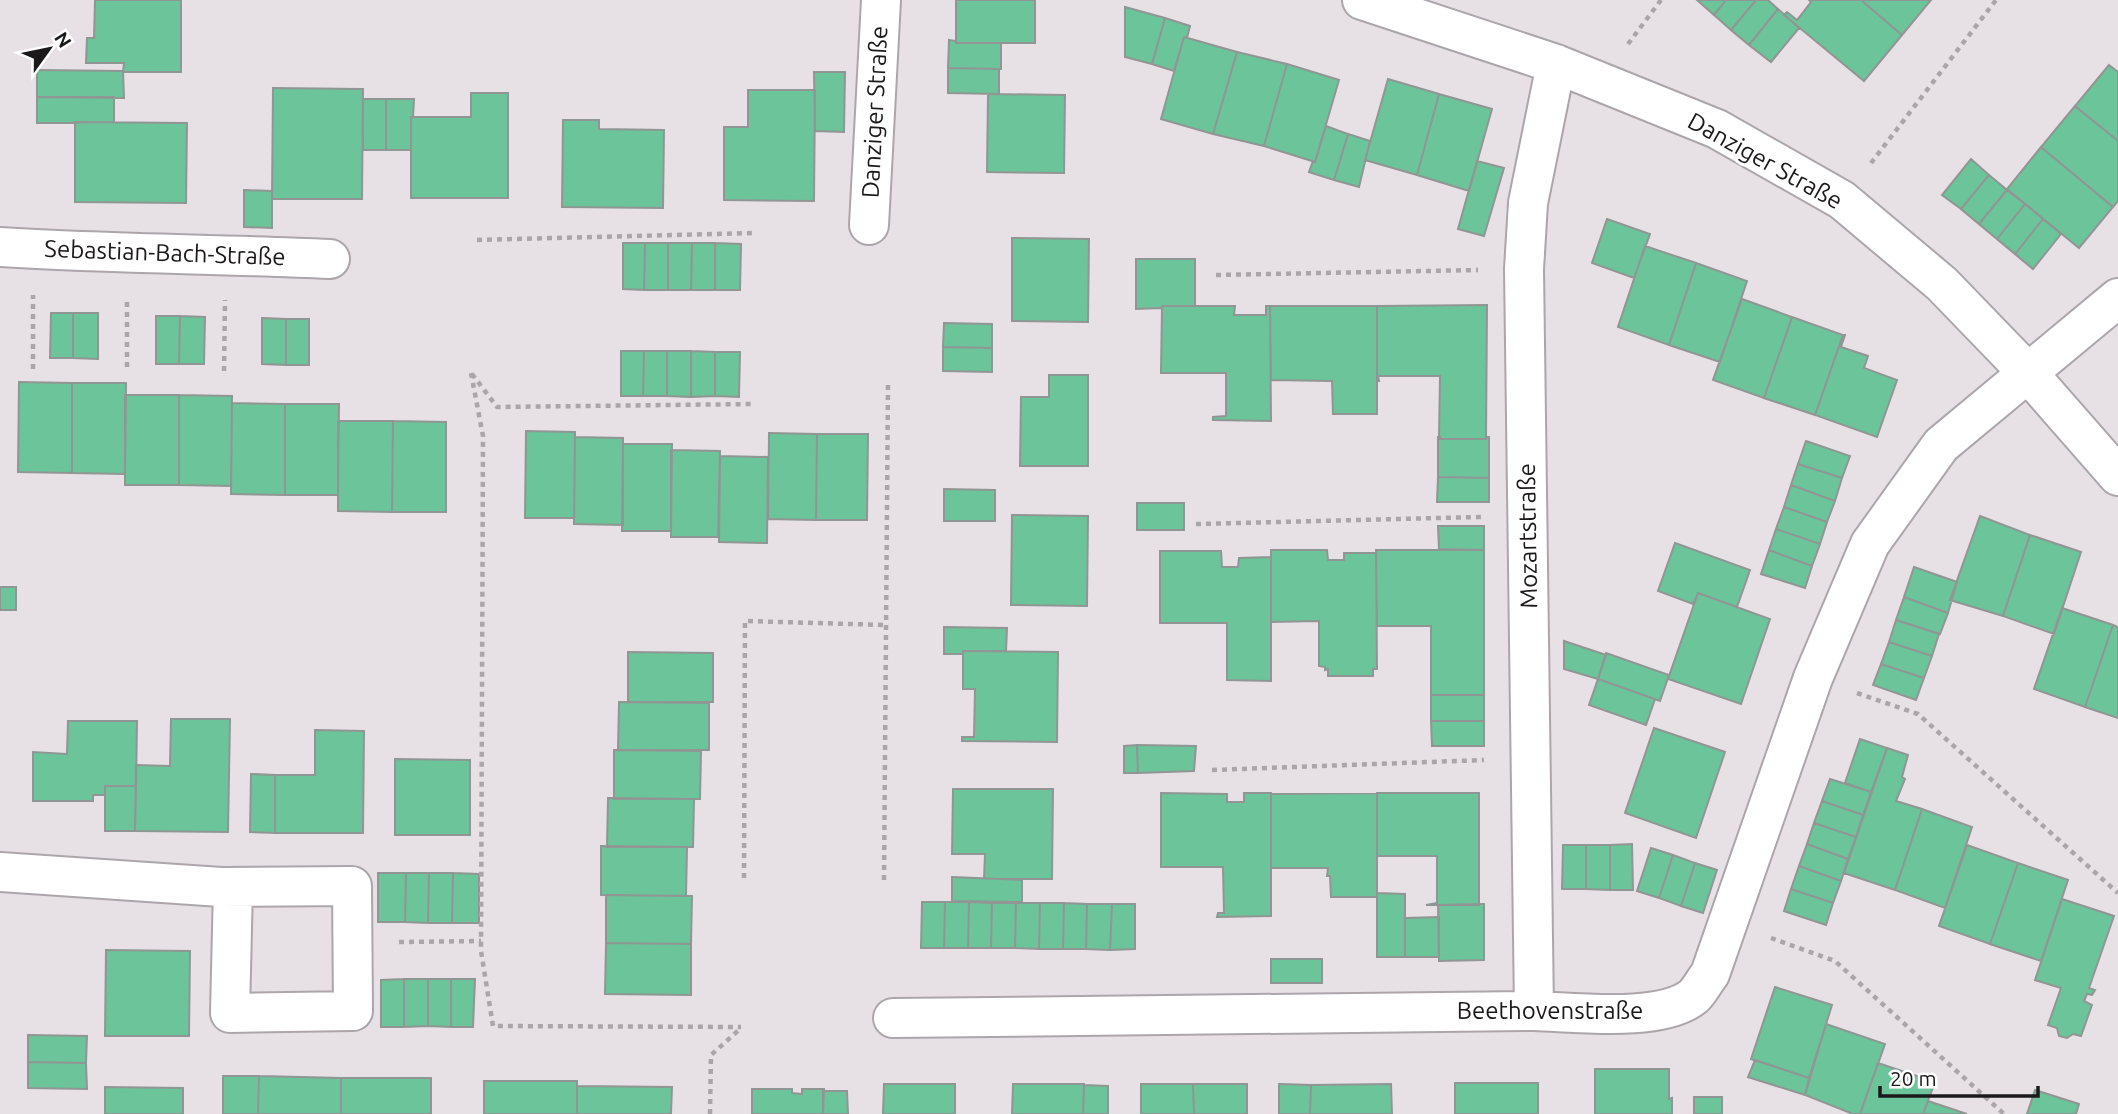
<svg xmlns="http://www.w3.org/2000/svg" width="2118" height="1114" font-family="Ubuntu,sans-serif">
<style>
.building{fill:#6cc49a;stroke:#909693;stroke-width:2}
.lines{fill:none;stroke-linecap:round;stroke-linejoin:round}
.street-casing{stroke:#aca6ab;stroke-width:42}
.path{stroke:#aaa5a9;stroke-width:4.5;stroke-dasharray:5 5;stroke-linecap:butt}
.street{stroke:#fff;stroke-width:38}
.labels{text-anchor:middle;stroke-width:6;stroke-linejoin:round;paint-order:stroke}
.street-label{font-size:24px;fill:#1c191b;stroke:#fff}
</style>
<rect width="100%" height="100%" fill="#e7e1e6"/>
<path class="building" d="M95,0h86v72h-58l1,-9h-38l1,-25h7z
M956,0h79v43h-79z
M1697,0h29l-12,15z
M1726,0h30l-25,30 -17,-15z
M1756,0h12l10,9 -29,36 -18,-15z
M1809,0h52l41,35 -38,46 -80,-66 3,-3 10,8 14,-18z
M1861,0h70l-29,35z
M1125,7l40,11 -13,46 -27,-7z
M1778,9l21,19 -28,34 -22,-17z
M1165,18l25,8 -3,12 -3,-1 -10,34 -22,-7z
M1184,37l53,15 -24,82 -52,-15z
M949,40l7,1v2h45v26l-53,-1z
M1237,52l50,12 -23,82 -51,-12z
M1287,64l52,16 -24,82 -51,-16z
M2109,65l9,7v69l-43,-35z
M948,68l51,1v25l-51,-1z
M37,70l86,1 1,27 -87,-1z
M814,72h31l-1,60 -29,-1z
M1388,79l51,15 -22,81 -52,-15z
M273,88l90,1 -1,110h-90z
M748,90h67l-1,111 -90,-1v-73h24z
M471,93h37v105h-97v-81h60z
M988,94l77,1 -1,78 -77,-1z
M1439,94l53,15 -23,82 -52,-16z
M37,97h77v25l-77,1z
M363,99h23v51h-23z
M386,99h28l-1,18h-2v33h-25z
M2075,106l43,35v60l-5,6 -72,-60z
M563,120h36v9l65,1 -1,78 -101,-1z
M75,122l112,1 -1,80 -111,-1z
M1326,126l22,8 -14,46 -25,-8 4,-11 2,1z
M1348,134l22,7 -11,46 -25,-7z
M2041,147l72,60 -34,41 -72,-59z
M1971,159l18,16 -28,34 -19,-14z
M1477,161l27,7 -20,68 -26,-7z
M1989,175l18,15 -28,34 -18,-15z
M244,190l28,1v37l-28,-1z
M2007,190l18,14 -28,35 -18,-15z
M2025,204l18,15 -28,35 -18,-15z
M1607,219l43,15 -16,44 -42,-15z
M2043,219l18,15 -28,35 -18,-15z
M1012,238l77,1 -1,83 -76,-1z
M623,243h22l-1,47 -21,-1z
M645,243h23v47h-24z
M668,243h24l-1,47h-23z
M692,243h23v47h-24z
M715,243l26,1 -1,46h-25z
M1645,246l51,17 -27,82 -51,-18z
M1136,259h59v47h-33l-1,2 -25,1z
M1696,263l51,18 -27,81 -51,-17z
M1742,299l50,18 -28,81 -51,-18z
M1487,305l-1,134h-47l1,-63h-62l1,5h-2v-75z
M1162,306h73l-1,9h32v-9h4l1,115 -58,-1v-3l13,-1v-43h-65z
M1270,306h107v108h-44l-1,-33 -61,-1z
M51,313h22v45h-23z
M73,313h25v46l-25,-1z
M156,316h24l-1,48h-23z
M180,316l25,1 -1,47h-25z
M1792,317l51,18 -28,80 -51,-17z
M262,318l24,1v46l-24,-1z
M286,319h23v46h-23z
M944,323l48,1v24l-49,-1z
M1843,335h2l-4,12 27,9 -4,12 33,12 -20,57 -62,-22z
M943,347l49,1v24l-49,-1z
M621,351h23l-1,45h-22z
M644,351h23v45h-24z
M667,351h24v46l-24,-1z
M691,351l24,1v44l-24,1z
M715,352h25l-1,45 -24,-1z
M1049,375h39v91h-68l1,-69h28z
M19,382l53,1v90l-54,-1z
M72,383h54l-1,91 -53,-1z
M125,395h54v90h-54z
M179,395l53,1 -1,90 -52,-1z
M232,403l53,1v91l-54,-1z
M285,404h54l-1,91h-53z
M338,421h55l-1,91 -54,-1z
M393,421l53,1v90h-54z
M526,431l49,1 -1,86h-49z
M769,433l48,1 -1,86 -48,-1z
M817,434h51l-1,86h-51z
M575,437l48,1v87l-49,-1z
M1438,437h2l-1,2h47l1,-2h2v41l-51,-1z
M1806,441l44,15 -8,22 -44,-14z
M623,444h49l-1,87h-49z
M671,450l49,1 -2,86h-47z
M720,456l48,1 -1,86 -48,-1z
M1798,464l44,14 -7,23 -44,-16z
M1438,477l51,1v24h-52z
M1791,485l44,16 -8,21 -43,-15z
M944,489l51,1v31h-51z
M1137,503h47v27h-47z
M1784,507l43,15 -7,22 -44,-15z
M1012,515l76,1 -1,90 -76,-1z
M1980,516l50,19 -27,81 -53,-16z
M1438,526h46v24l-45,-1z
M1776,529l44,15 -8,22 -43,-16z
M2030,535l51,17 -27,82 -51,-18z
M1675,543l75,27 -13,37 -39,-14 -5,11 -35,-13z
M1271,550h56l1,10h16v-7h32l1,116h-4v7h-45v-7l-3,1v-3l-6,-1v-45l-48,1z
M1376,550h108v145h-53v-69h-54z
M1769,550l43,16 -7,22 -44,-14z
M1160,551h61l1,16h16l1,-9 32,-1v124l-44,-1v-57h-67z
M1914,567l43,15 -9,31 -44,-16z
M0,587h16v23h-16z
M1698,593l72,26 -29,85 -73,-25z
M1904,597l44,16 -8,21 -44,-14z
M2062,608l51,17 -28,82 -51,-18z
M1896,620l43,14 -7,22 -43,-14z
M2113,625l5,2v91l-33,-11z
M944,627l63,1 -1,23h-43v3h-19z
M1564,641l42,14 -8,24 -34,-10z
M1889,642l43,14 -8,22 -43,-14z
M963,651l95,1 -1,90 -95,-1v-4h12l1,-48h-12z
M628,652l85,1v49h-85z
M1606,653l63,22 -9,26 -62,-22z
M1881,664l43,14 -8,22 -43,-15z
M1598,679l57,20 -9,26 -57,-20z
M1431,695h53v26h-53z
M619,702l90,1v47h-91z
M171,719h59l-2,113 -93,-1 1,-66 34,1z
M68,721h69l-1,65h-31v9h-12v6h-60v-49l34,2z
M1431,721h53v25h-52z
M1654,728l71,24 -29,86 -71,-25z
M315,730l49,1 -1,102h-88v-58h40z
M1860,739l27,9 -16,44 -26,-9z
M1137,745l1,28h-14v-27z
M1137,745l59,1 -2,25 -56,2z
M1887,748l21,7 -6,22 3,2 -9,22 26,8 -27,81 -51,-17z
M614,750l87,1 -1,48h-86z
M395,759l75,1v75h-75z
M251,774l24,1v58l-25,-1z
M1830,779l41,13 -8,23 -41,-14z
M105,786h31l-1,45h-30z
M953,789h100l-1,90h-68l1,-25h-33z
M1161,793l66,1v8h17v-9h27v123l-54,1 1,-4h6l-1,-46h-62z
M1377,793h102v112h-53l11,-2v-47h-60z
M1377,793v104h-46l-1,-21h-3l1,-8h-57v-74z
M608,798l86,1 -1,48h-86z
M1822,801l41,14 -7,22 -42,-14z
M1922,809l50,18 -27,81 -50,-18z
M1814,823l42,14 -8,22 -41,-15z
M1632,844l1,46h-23v-45z
M1807,844l41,15 -7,22 -42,-15z
M1563,845h23v44h-24z
M1586,845h24v45l-24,-1z
M1967,845l51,18 -28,81 -51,-18z
M601,846l86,1 -1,49 -85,-1z
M1651,848l22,7 -14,43 -22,-7z
M1673,855l22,8 -14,43 -22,-8z
M1695,863l22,7 -14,43 -22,-7z
M2018,863l50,17 -27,81 -51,-17z
M1799,866l42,15 -8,22 -42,-14z
M378,873h28l-1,49h-27z
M406,873h23l-1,50 -23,-1z
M429,873h24l-1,50h-24z
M453,873l26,1v49h-27z
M952,877l70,3v22l-70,-1z
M1791,889l42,14 -7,22 -42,-14z
M1377,893l28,1v63h-28z
M606,895l86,1 -1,48 -85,-1z
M2062,899l52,17 -25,72 6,2 -3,5 -5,-1 -3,7 8,4 -11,31 -8,-2 -6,4 -8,-2 -2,-8 -9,-3 13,-37 -26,-8z
M922,902h23l-1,46h-23z
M945,902h24l-1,46h-24z
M969,902l23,1 -1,45h-23z
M992,903h24l-1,45h-24z
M1016,903h24l-1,46 -24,-1z
M1040,903h24l-1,46h-24z
M1064,903l23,1 -1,45h-23z
M1087,904h25l-2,46 -24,-1z
M1112,904h23v45l-25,1z
M1479,904h5v56l-45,1 -1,-56z
M1439,917v40h-34v-39z
M606,943l85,1v51l-86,-1z
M106,950l84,1 -1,85h-84z
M1271,959h51v24h-51z
M404,979h24v47l-24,1z
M404,979v48h-23v-47z
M428,979h23v48l-23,-1z
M451,979h24l-2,48h-22z
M1775,987l57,18 -23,73 -58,-19z
M1826,1024l59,20 -25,70h-7l-48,-19z
M28,1035l59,1 -1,27 -58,-1z
M1755,1060l54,18 -4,17 -57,-18z
M28,1062l58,1 1,26 -59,-1z
M1878,1063l57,19 -12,32h-63z
M1595,1069h74v30l3,-1v16h-77z
M223,1076h36l-1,38h-35z
M259,1076l82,2v36h-83z
M341,1078h90v36h-90z
M484,1081h93v33h-93z
M1455,1083h83v31h-83z
M884,1084h71v30h-72z
M1013,1084h71l-1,30h-71z
M1141,1084h52l1,30h-53z
M1193,1084h54v30h-53z
M1279,1084l32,1 -1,29h-31z
M1391,1084l1,30h-82l1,-29z
M1084,1085l24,1v28h-25z
M577,1086l95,1 -1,27h-94z
M105,1087l78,1v26h-78z
M752,1089h40v4l10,1v-5h22l-1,25h-71z
M2035,1090l44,14 -3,10h-49z
M823,1091h24l1,23h-25z
M1694,1097h28v17h-28z
M1928,1101l39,13h-44z"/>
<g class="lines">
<defs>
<path id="street" d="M1362,0l194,64 161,65 125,71 100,84 86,89 90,103
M869,225l12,-225
M0,247c110,7 220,7 330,12
M0,872l221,15 131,-1 1,125 -123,2 3,-126
M1534,1011l-10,-742 4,-66 28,-139
M893,1018l641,-7c41,1 128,12 160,-15 6,-6 11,-16 16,-22l103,-296 57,-134 71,-99 177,-147"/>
</defs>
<use href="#street" class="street-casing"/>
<path class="path" d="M1628,44l33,-44
M1871,163l125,-163
M477,240l277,-7
M1216,275l262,-5
M127,367v-67
M33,369v-74
M224,371l1,-71
M471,373l12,63 -2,515 12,75 248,1
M472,374l25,33 256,-3
M1196,524l285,-7
M1857,693l61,21 200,179
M1212,770l272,-10
M744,878l1,-257 141,4
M884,880l4,-497
M1771,938l64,23 169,153
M399,942l82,-1
M710,1114l1,-59 30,-27"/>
<use href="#street" class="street"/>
</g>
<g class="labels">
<g class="street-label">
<text transform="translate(875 112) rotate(-87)" y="8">Danziger Straße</text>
<text transform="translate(1765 161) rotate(29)" y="8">Danziger Straße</text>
<text transform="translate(165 253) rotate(2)" y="8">Sebastian-Bach-Straße</text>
<text transform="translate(1528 536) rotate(-91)" y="8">Mozartstraße</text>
<text x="1550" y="1019">Beethovenstraße</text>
</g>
</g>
<g transform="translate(49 49) rotate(57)" stroke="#ffffff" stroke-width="5" paint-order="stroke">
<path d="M0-5L12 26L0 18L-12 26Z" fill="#1c191b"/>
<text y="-10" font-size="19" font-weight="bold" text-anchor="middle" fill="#1c191b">N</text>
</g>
<path d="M1880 1086v10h158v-10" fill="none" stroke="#1c191b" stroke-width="3.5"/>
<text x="1890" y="1086" font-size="21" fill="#1c191b" stroke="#ffffff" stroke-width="5" paint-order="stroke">20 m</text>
</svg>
